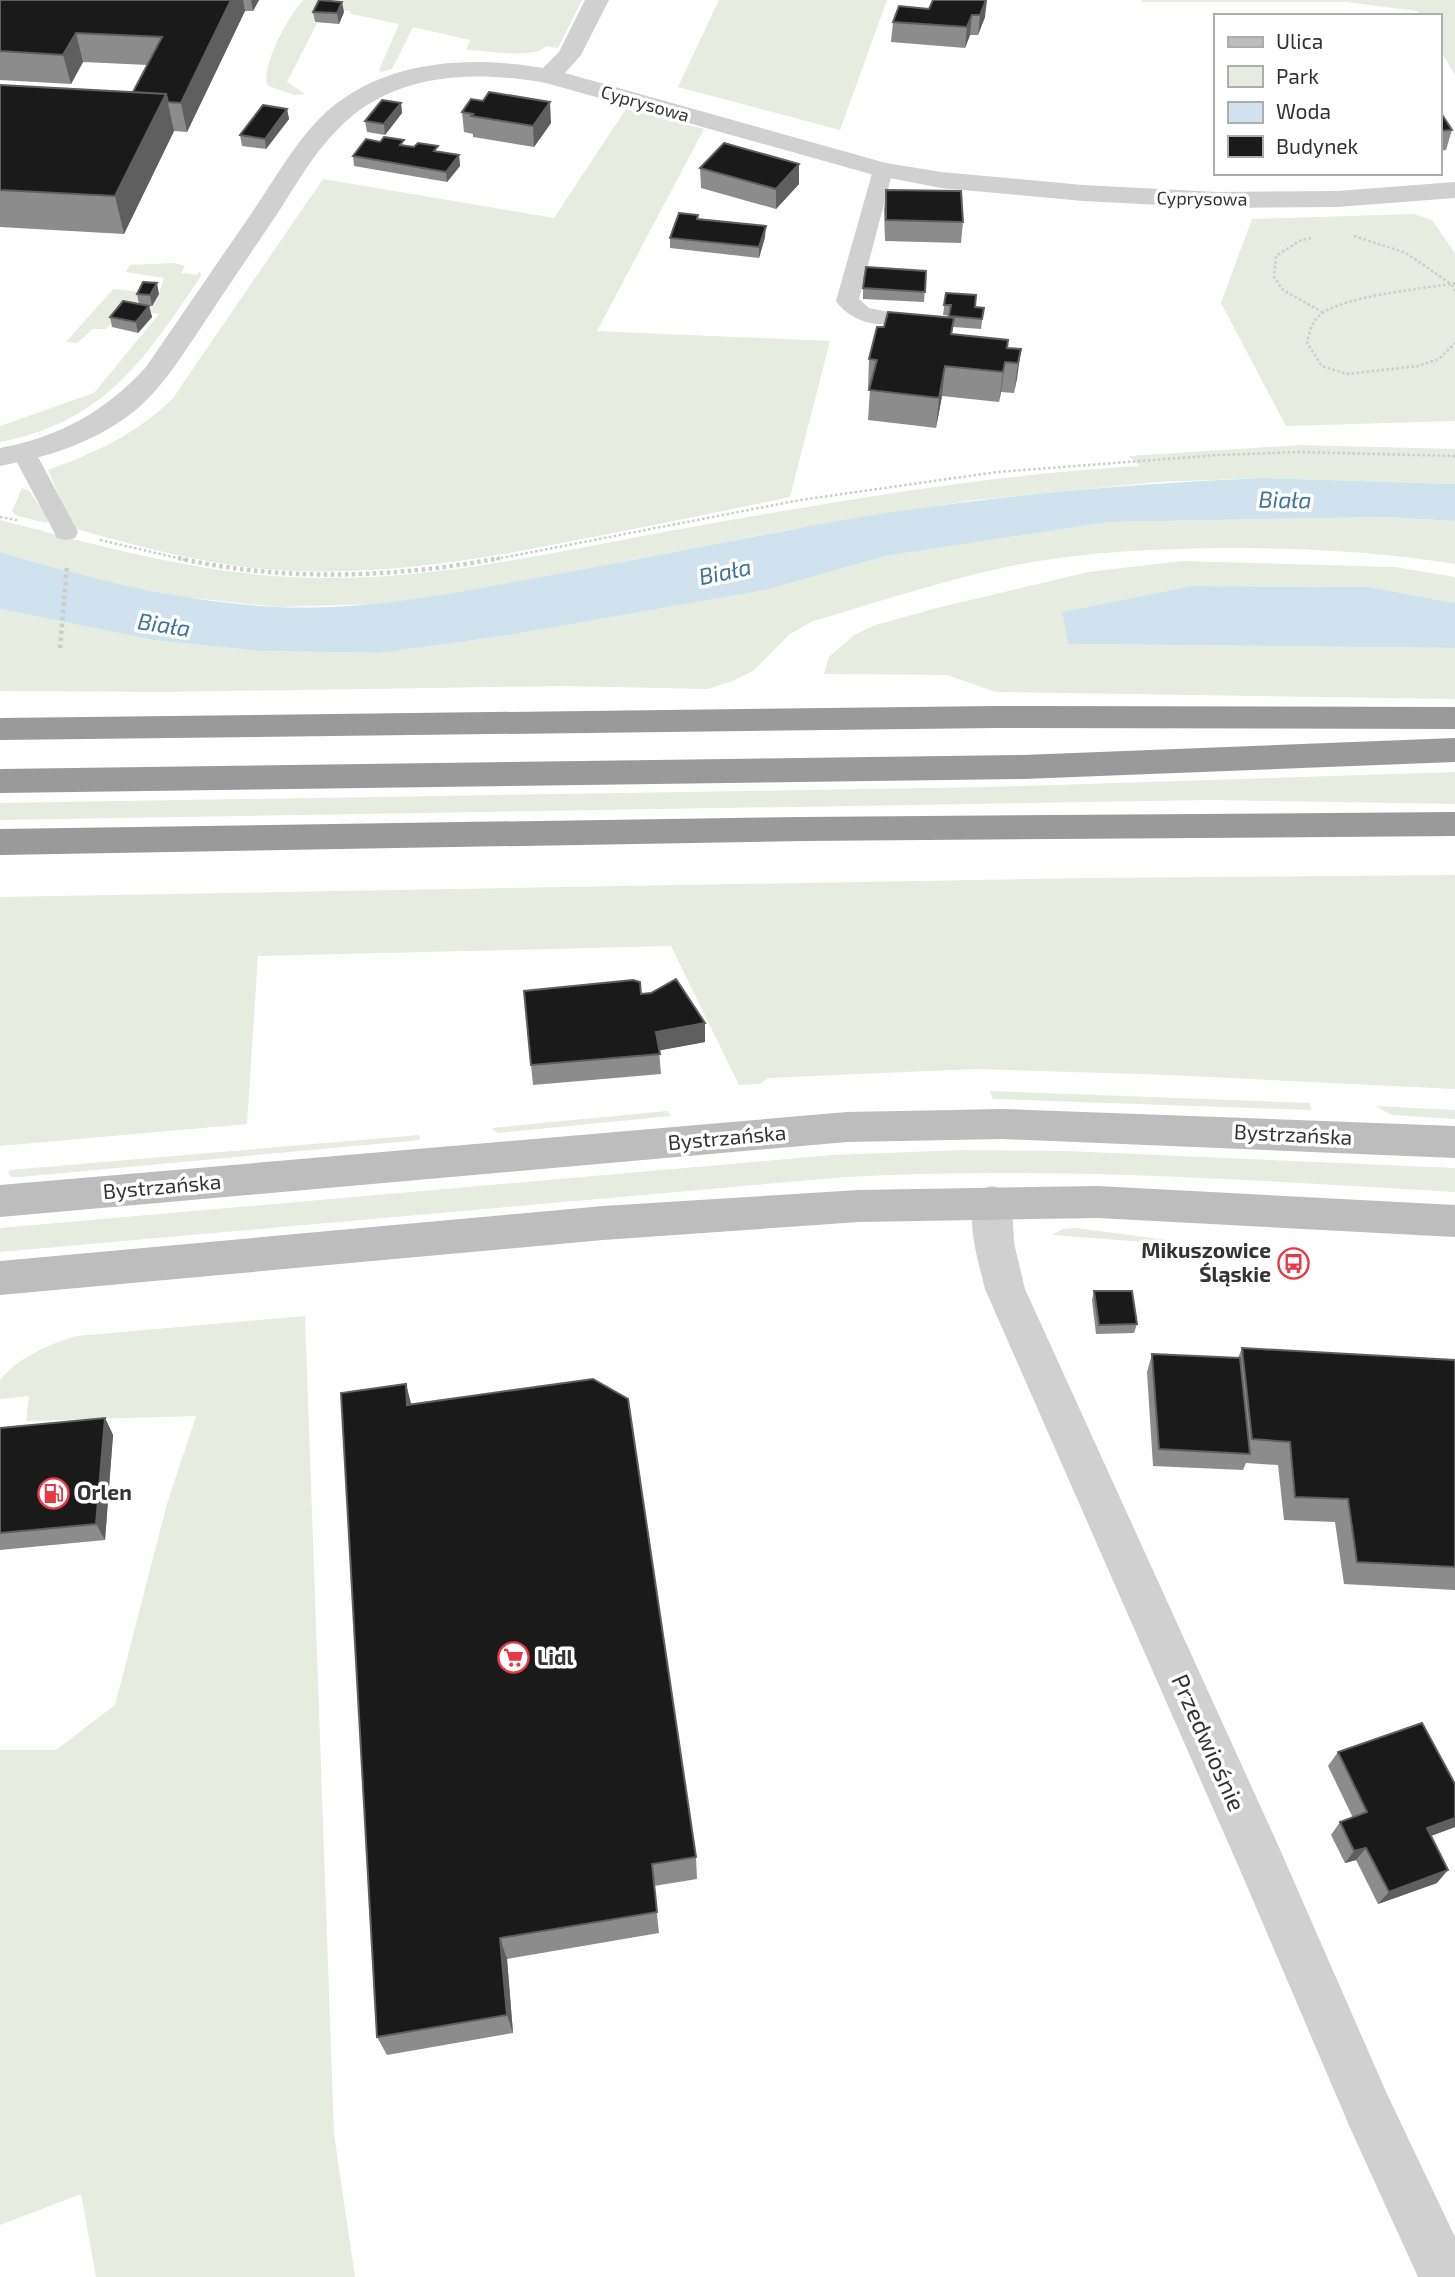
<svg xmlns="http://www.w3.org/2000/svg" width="1455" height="2277" font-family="'Exo 2',sans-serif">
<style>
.green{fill:#e6ecdf}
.water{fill:#cfe2ee}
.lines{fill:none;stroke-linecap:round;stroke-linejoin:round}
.path-far1{stroke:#cdcdcd;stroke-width:2.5;stroke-dasharray:2.5 2.5;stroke-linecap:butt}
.path{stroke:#cdcdcd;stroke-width:4.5;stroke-dasharray:3.5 3.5;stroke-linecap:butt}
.service{fill:#d0d0d0;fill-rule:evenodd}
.minor{fill:#d0d0d0;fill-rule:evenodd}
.secondary{fill:#bdbdbd;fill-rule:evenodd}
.motorway{fill:#9a9a9a;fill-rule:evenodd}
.wall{fill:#8c8c8c}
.shaded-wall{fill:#5f5f5f}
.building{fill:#1a1a1a;stroke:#5f5f5f;stroke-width:2}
.labels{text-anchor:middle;stroke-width:7;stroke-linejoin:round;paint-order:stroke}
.far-street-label{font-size:18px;fill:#333;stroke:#fff}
.street-label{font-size:21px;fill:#333;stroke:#fff}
.poi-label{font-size:21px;font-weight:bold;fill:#333;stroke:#fff;text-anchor:start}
.water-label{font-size:23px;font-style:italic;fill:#3f7597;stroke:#fff}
.near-street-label{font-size:24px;fill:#333;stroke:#fff}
</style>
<rect width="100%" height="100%" fill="#fff"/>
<path class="green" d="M304,0h278l-24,48 -12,-2c-12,14 -60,4 -80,4l4,-10 -57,-13 -21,42 -11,3 -2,-2 20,-46 -48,-10 -1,-3 -31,-2 -6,14h4l-30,59 18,12 -10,1 -27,-9c-9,-17 22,-74 36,-86z
M719,0h168l-47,130 -162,-43z
M1142,0h313v75l-16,-27v-32h-19l-3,-5 -71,-9h-205z
M626,109l78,20 -107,202 233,10 -40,156c-67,14 -135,28 -203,41 -103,21 -205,39 -311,32 -70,-5 -136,-23 -203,-42l-25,-58c47,-17 89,-36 125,-72l150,-219 231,39z
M1414,214l18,6 23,33v168l-169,5 -65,-123 31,-84z
M174,263l11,3 -4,7 16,2 3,-4 1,5c-56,83 -96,146 -201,166v-16l94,-33 65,-79 -36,-6 -17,21h-13l-16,14 -11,-1 47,-53 46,5 5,-16 -38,-6 4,-7z
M1301,445l154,4v35l-192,-6 -104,4 -185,18 -187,30 -329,63 -82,11 -98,3 -95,-10 -99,-20 -84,-25v-32c107,28 214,58 325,58 114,1 226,-25 339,-46 157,-28 316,-57 476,-66l-11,-10z
M22,488l7,3 21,29 -4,3 -31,-8 -3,-4z
M1386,517l69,4v43c-80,-13 -151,-16 -232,-16 -74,1 -148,4 -221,20 -64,14 -127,35 -189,53l-23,13 -37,37 -21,10 -24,8 -146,-3 -397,6 -165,-1v-82l154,31 105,11 121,2 130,-18 256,-45 120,-34 223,-34z
M1182,561l213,6 60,10v26l-86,-16 -177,-1 -129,26 5,32 387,4v51l-459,-7 -49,-17 -123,-1 5,-17 25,-22 21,-10 66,-18 147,-35z
M1455,772v32l-247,-4 -1208,20v-17l989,-16z
M1455,875v214l-287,-14 -193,-6 -207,9 -8,6 -21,1 -68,-139 -413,10 -11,168 -247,22v-249l1084,-19z
M990,1091l320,12 1,7 -318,-11z
M1375,1106l80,4v9l-63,-4z
M667,1111l4,5 -173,17 -7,-5z
M419,1135l1,5 -400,37h-8l-4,-4 2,-3z
M963,1150l103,1 389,17v24c-203,-12 -406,-26 -610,-15l-845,75v-24l833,-73z
M1076,1228l92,12 1,4 -117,-9 11,-6z
M305,1316l29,818 21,143h-259l-15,-83 -81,31v-475h56l59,-45 52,-201 29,-88 -170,5 3,-25 -29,3v-19c19,-23 49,-36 77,-44z"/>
<path class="water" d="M1263,478l192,6v37l-69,-4 -277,5 -223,34 -120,34 -256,45 -130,18 -121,-2 -105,-11 -154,-31v-57c90,27 182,50 277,55 83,4 167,-12 248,-27 87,-16 173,-33 259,-49 158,-31 318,-46 479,-53z
M1192,586l177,1 86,16v45l-387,-4 -6,-32z"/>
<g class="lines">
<path class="path-far1" d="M1354,236l52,17 45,31c-32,5 -105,12 -130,30 -9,7 -12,18 -14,29l15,23 25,8 71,-8 21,-7 16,-16
M1311,238l-10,2 -25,16 -2,21 9,13 39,22
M1455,283l-4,1 4,7
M0,517l17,3
M100,540l86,20
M491,560l309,-60 197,-28 222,-17 80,-3 156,4"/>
<path class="path" d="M178,558c104,24 217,20 322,0
M60,648l7,-83"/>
<path class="service" d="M883,164l7,2 3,4 -34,129 10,9 24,5 3,5 -3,5c-20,5 -46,-5 -57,-22l37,-131 3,-4z
M24,446l8,2 4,5 42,79 -3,6 -9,2 -9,-2 -3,-6 -42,-79 4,-5z"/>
<path class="minor" d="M585,0h24l-28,55 -16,18 321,90 55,9 142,13 134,7 120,-1 118,-9v16l-118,9 -120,1 -134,-7 -142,-13 -67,-13 -328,-92c-73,-13 -153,-11 -208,46 -24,24 -41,54 -59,82 -26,39 -52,77 -77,115 -21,31 -40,63 -70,87 -39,30 -84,44 -132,53v-18c59,-11 106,-37 146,-81 35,-51 70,-102 105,-153 22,-32 41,-67 68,-95 58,-59 148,-64 224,-51l16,-16z
M992,1186l14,4 6,12 2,41 11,46 253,556 109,249 68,143v40h-37l-67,-147 -107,-251 -259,-590c-7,-30 -21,-70 -7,-99z"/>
<path class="secondary" d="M1003,1109l452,17v32l-452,-19 -156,3 -847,75v-32l847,-73z
M1098,1186l357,19v32l-357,-19 -239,4 -256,18 -603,55v-34l603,-55 256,-16z"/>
<path class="motorway" d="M996,706l459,1v22l-459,-1 -996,12v-22z
M1455,738v24l-432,17 -1023,14v-24l1023,-14z
M1455,812v24l-653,5 -802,14v-26l802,-12z"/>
</g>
<path class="wall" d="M0,0h259l-6,11h-8l-58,121 -13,-1 -50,103 -124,-7v-142l133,7 15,-27 -65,-3 -12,22 -71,-4z
M933,0l52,17 -7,18h-8l-5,13 -74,-6 2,-20 36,-13z
M313,12h31l-5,12 -24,-2z
M401,103l1,10 -17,22 -18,-3 -2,-11z
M287,109l2,10 -23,30 -24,-3 -2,-11z
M1439,110l13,20 -6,20 -7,1z
M462,112l89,11 -17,24 -61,-10v-3l-9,-2z
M404,146l55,9 1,11 -13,16 -93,-16 -1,-10z
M700,168l99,16 -23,25 -75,-21z
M886,190l77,32 -2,21 -76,-2 -1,-31z
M698,219l67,18 -6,21 -89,-10v-10z
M926,271l-2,31 -61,-3v-11z
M946,293l29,14 9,1 -3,21 -28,-2 -1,7 56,6v8l13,1 -7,44 -13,-1 -2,10 -57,-6 -6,32 -68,-8 2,-31h-2l1,-30 15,-32 65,-9v-2l-6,-1z
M137,294h22l-7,12 -12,-1 9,1 3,11 -14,16 -26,-6 -2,-10 29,-13z
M641,994l64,29v19l-46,8 2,24 -128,11 -2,-20z
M1094,1291l43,33 -3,9 -38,1 -4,-34z
M1242,1348l213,12v230l-111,-6 -9,-62 -51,-2 -6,-55 -32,-2 -3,7 -90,-4 -6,-94 5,-18 86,4z
M406,1384l5,21 285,452 1,22 -43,7 5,47 -152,26 6,74 -126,22 -10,-18z
M105,1418l8,17 -8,105 -105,10v-122z
M1338,1752l117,32v43l-24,9 6,47 -59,21 -22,-44 -11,3 -14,-28 9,-13 13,-4 -25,-52z"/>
<path class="shaded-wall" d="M231,0h12l2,11 -58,121 -6,-29z
M251,0h8l-6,11z
M986,0h1l-2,17 -7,18 2,-20z
M342,2l2,10 -5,12 -2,-11z
M972,15l-2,20 -5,13 2,-21z
M76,33l7,29 -12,22 -8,-29z
M166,94l8,37 -50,103 -9,-38z
M550,102l1,21 -17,24 -1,-21z
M401,103l1,10 -17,22 -1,-11z
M287,109l2,10 -23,30 -1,-10z
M459,155l1,11 -13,16 -1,-10z
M799,164v20l-23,25v-20z
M766,226l-1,11 -6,21v-11z
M157,283l2,11 -7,12 -2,-11z
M149,306l3,11 -14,16 -2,-11z
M1021,349l-4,30 -3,14 4,-30z
M1005,362l-4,30 -2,10 4,-30z
M945,366l-3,30 -6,32 3,-30z
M705,1023v19l-48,9 -1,-19z
M406,1384l8,31 -7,-10z
M105,1418l8,17 -8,105 -9,-16z
M1455,1818v9l-38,14 10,-13z
M1366,1848l-10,12 -11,3 9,-12z
M1448,1870l-11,13 -59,21 11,-12z
M500,1938l7,21 6,74 -6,-18z"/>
<path class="building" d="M1,0h230l-50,103 -13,-1 -2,-8 -33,-2 29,-55 -86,-4 -13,22 -63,-4v-49z
M319,0l23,2 -5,11 -24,-1z
M933,0h53l-6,15h-8l-5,12 -74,-5 6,-16 30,3z
M0,85l166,9 -51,102 -115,-6z
M489,92l61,10 -17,24 -62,-10 2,-2 -11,-2 9,-13 12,2z
M382,100l19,3 -17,21 -19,-3z
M263,105l24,4 -22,30 -25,-4z
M1439,110l13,20 -13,1z
M384,137l20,3 -4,5 14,2 4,-4 20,3 -4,5 25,4 -13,17 -93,-16 13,-17 14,3z
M724,143l75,21 -23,25 -76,-21z
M886,190l75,1 2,31 -77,-2z
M679,213l19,2 -1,4 69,7 -7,21 -89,-9z
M866,267l60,4 -1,21 -62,-4z
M143,282l14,1 -7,12 -13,-1z
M946,293l30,2 -1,12 9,1 -2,11 -33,-3 2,-11h-7z
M123,301l26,5 -13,16 -26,-5z
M888,312l66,6 -3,16 57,6 -1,8 14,1 -3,14 -13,-1 -2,10 -58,-6 -6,32 -70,-8 8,-30 -8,-1 8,-32h7z
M676,979l29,44 -49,9 4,22 -129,11 -7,-74 109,-11 7,2 1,12 10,-1z
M1094,1291h38l5,33 -38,1z
M1242,1348l213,12v207l-98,-5 -9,-63 -53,-2 -5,-55 -38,-3z
M1152,1354l88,4 10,96 -91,-5z
M593,1379l35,20 68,458 -44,7 5,48 -157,26 7,77 -130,22 -36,-644 65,-9 1,21z
M105,1418l-9,106 -96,9v-105z
M1422,1723l33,61v34l-28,10 21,42 -59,22 -23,-44 -12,3 -14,-29 27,-10 -29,-60z"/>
<defs>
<symbol id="bus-ring" viewBox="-11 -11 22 22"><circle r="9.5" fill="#fff" stroke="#e63946" stroke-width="1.5"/><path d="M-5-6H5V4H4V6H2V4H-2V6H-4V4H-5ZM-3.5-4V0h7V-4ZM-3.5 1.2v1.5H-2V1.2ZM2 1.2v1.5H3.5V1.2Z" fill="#e63946"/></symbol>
<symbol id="fuel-ring" viewBox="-11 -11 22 22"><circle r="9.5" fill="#fff" stroke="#e63946" stroke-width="1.5"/><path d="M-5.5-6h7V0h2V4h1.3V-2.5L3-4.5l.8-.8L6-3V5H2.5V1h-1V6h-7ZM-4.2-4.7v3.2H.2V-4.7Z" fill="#e63946"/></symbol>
<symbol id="supermarket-ring" viewBox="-11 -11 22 22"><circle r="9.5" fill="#fff" stroke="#e63946" stroke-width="1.5"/><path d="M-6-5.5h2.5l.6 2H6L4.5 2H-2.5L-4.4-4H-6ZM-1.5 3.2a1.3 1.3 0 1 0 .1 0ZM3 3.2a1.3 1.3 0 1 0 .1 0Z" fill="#e63946"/></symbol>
</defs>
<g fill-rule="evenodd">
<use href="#bus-ring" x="1276" y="1246" width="35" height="35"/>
<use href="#fuel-ring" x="36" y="1476" width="35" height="35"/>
<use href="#supermarket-ring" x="496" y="1640" width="35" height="35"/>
</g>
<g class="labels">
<g class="far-street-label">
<text transform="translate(645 104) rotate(16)" y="6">Cyprysowa</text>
<text transform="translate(1202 199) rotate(1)" y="6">Cyprysowa</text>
</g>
<g class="street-label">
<text transform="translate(1293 1135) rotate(3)" y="7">Bystrzańska</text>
<text transform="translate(727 1138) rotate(-5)" y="7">Bystrzańska</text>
<text transform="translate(162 1187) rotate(-5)" y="7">Bystrzańska</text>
</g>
<g class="poi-label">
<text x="1271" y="1258" text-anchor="end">Mikuszowice<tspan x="1271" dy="24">Śląskie</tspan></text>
<text x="77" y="1500">Orlen</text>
<text x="537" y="1665">Lidl</text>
</g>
<g class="water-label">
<text transform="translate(1285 500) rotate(1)" y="8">Biała</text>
<text transform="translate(725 572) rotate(-12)" y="8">Biała</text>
<text transform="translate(164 625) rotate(9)" y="8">Biała</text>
</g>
<g class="near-street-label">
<text transform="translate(1208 1743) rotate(66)" y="8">Przedwiośnie</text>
</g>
</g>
<rect x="1214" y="14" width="228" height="161" fill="#ffffff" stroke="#adadad" stroke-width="2"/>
<rect x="1228" y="37" width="35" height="10" fill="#bdbdbd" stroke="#adadad" stroke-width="2"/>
<text x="1276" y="49" font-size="21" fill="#333333">Ulica</text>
<rect x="1228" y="66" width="35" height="21" fill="#e6ecdf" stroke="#adadad" stroke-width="2"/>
<text x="1276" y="84" font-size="21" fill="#333333">Park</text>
<rect x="1228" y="102" width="35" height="21" fill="#cfe2ee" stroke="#adadad" stroke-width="2"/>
<text x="1276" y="119" font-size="21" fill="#333333">Woda</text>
<rect x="1228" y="136" width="35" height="21" fill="#1a1a1a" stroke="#adadad" stroke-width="2"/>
<text x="1276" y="154" font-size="21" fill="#333333">Budynek</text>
</svg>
